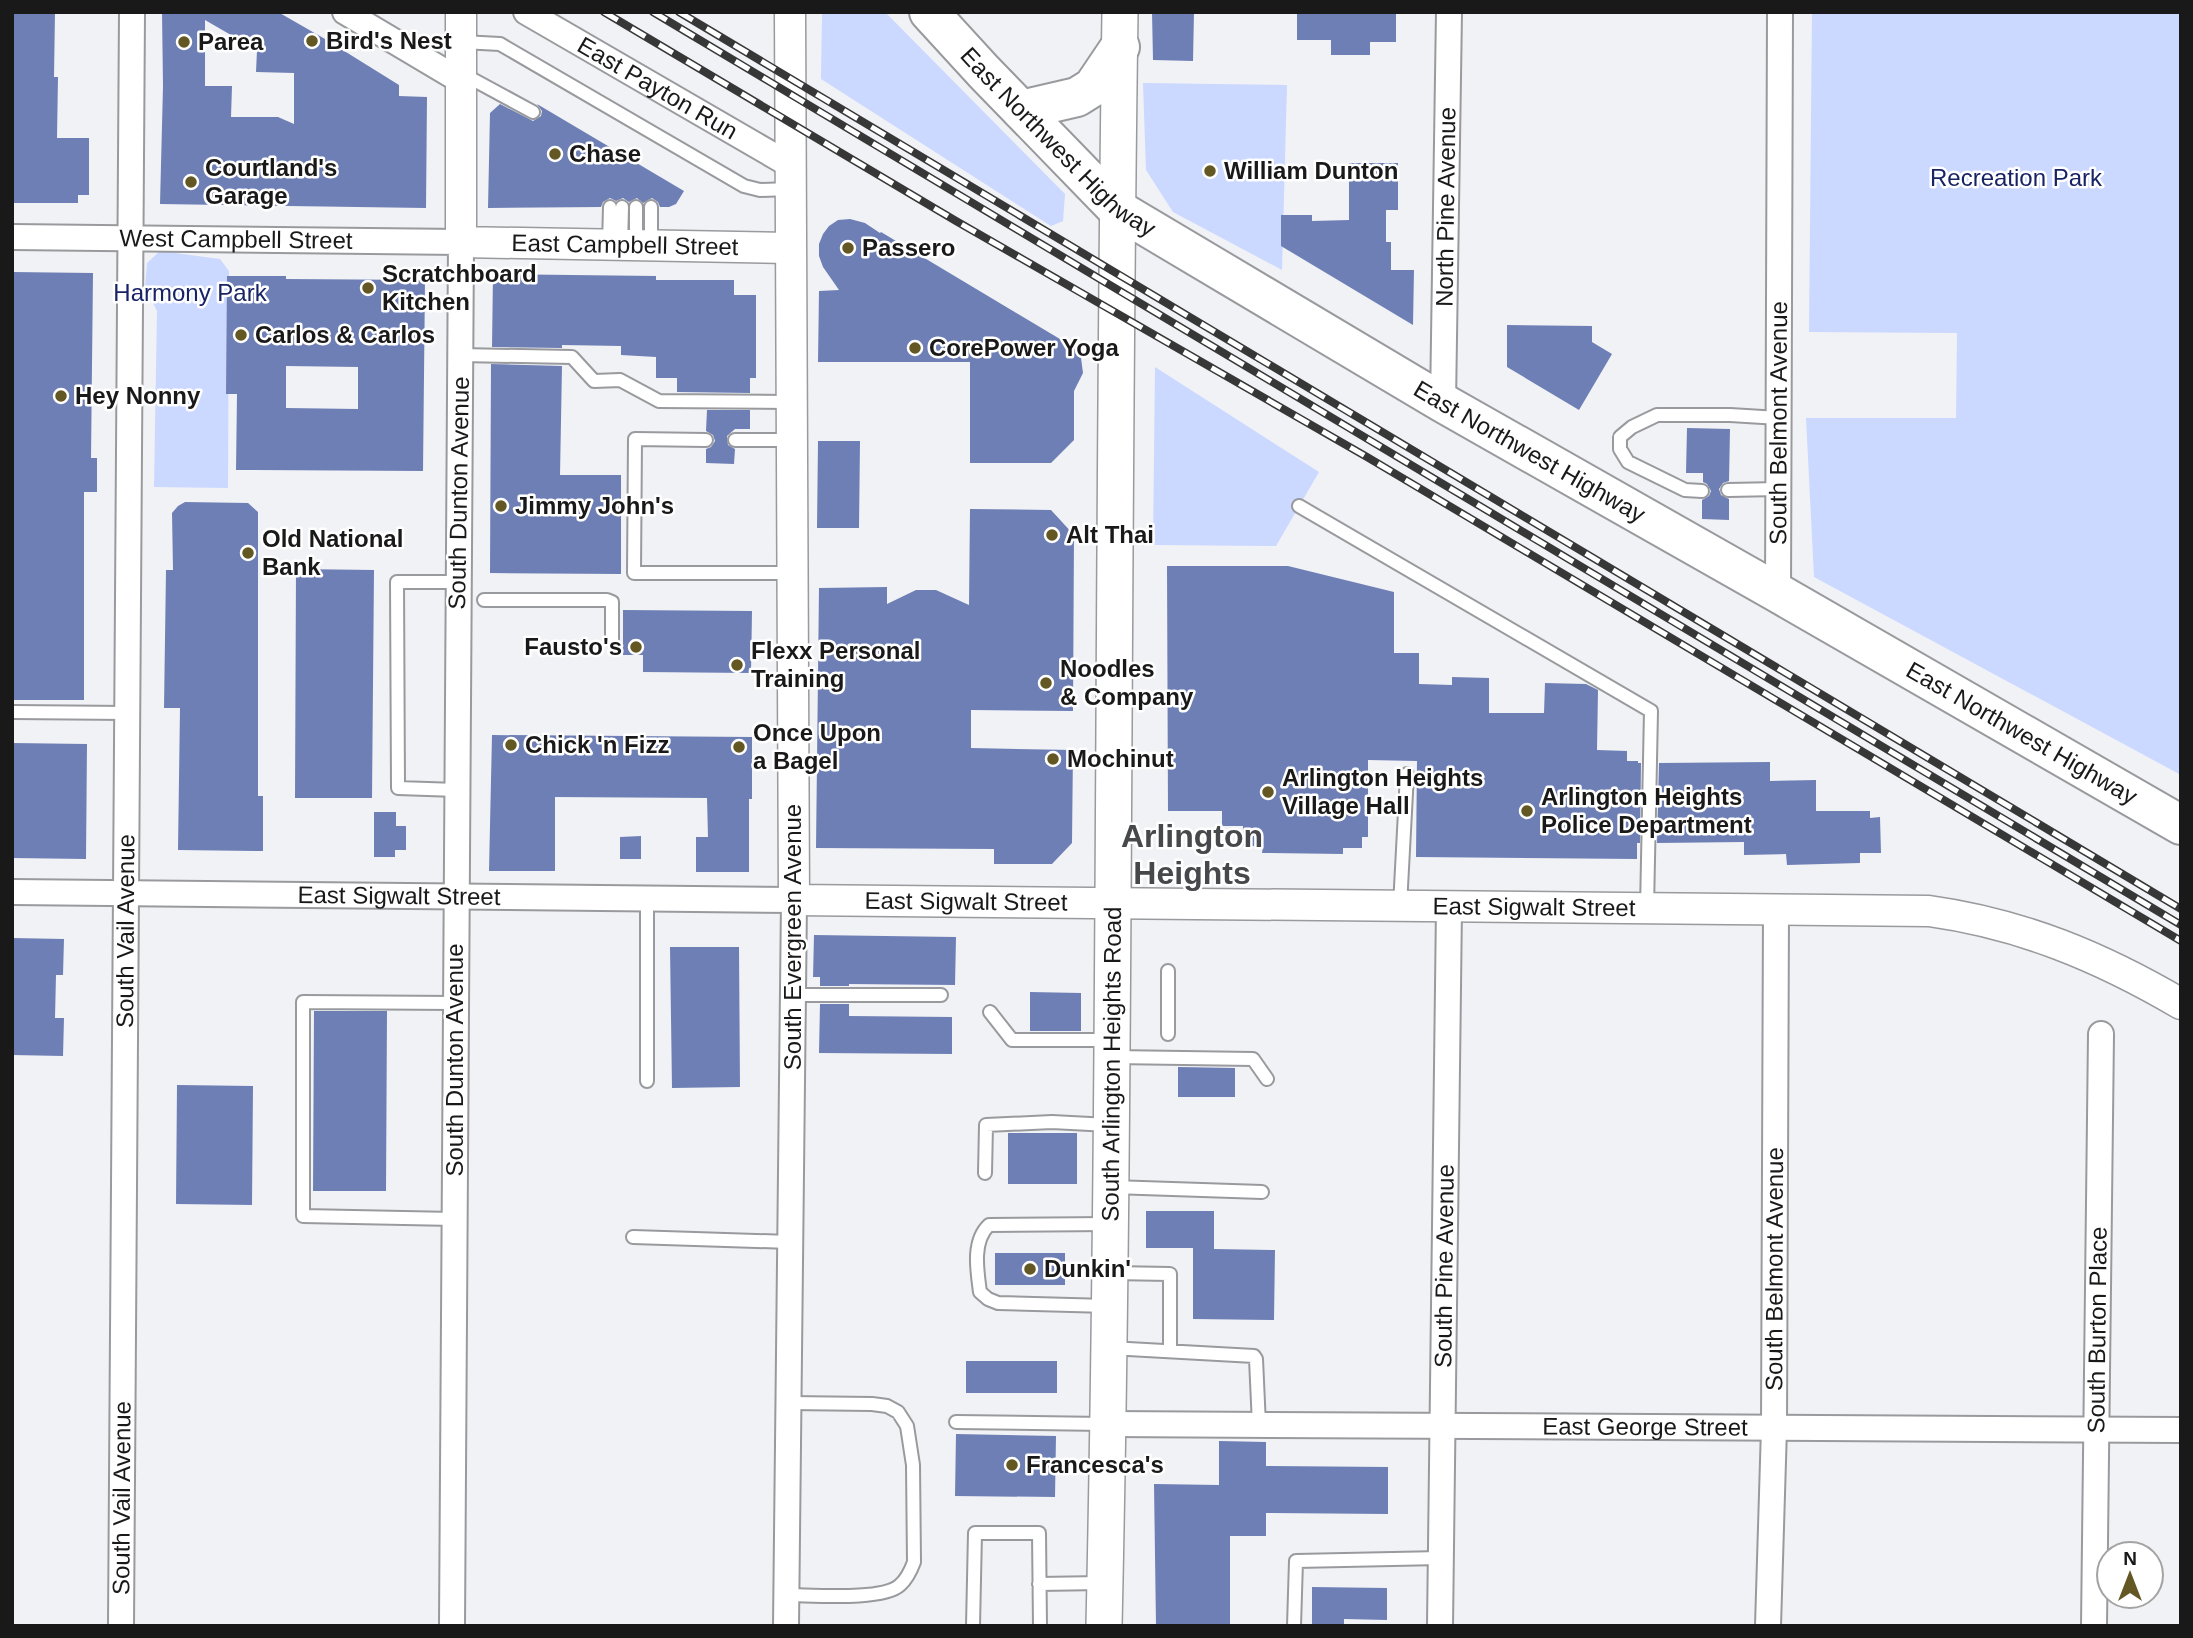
<svg xmlns="http://www.w3.org/2000/svg" width="2193" height="1638" font-family="Helvetica,sans-serif">
<style>
.green{fill:#cbd8ff}
.building{fill:#6e7fb5;fill-rule:evenodd}
.lines{fill:none;stroke-linecap:round;stroke-linejoin:round}
.service-casing{stroke:#999a9d;stroke-width:16}
.minor-casing{stroke:#999a9d;stroke-width:28}
.tertiary-casing{stroke:#999a9d;stroke-width:33}
.secondary-casing{stroke:#999a9d;stroke-width:38}
.primary-casing{stroke:#999a9d;stroke-width:42}
.service{stroke:#fff;stroke-width:12}
.minor{stroke:#fff;stroke-width:24}
.tertiary{stroke:#fff;stroke-width:30}
.secondary{stroke:#fff;stroke-width:35}
.primary{stroke:#fff;stroke-width:38}
.rail-casing{stroke:#373738;stroke-width:8}
.rail{stroke:#fff;stroke-width:5;stroke-dasharray:16;stroke-linecap:butt}
.poi-dot{fill:#635723;stroke:#fff;stroke-width:2.5}
.labels{text-anchor:middle;stroke-width:5;stroke-linejoin:round;paint-order:stroke}
.poi-label{font-size:24px;font-weight:bold;fill:#19191a;stroke:#fff;text-anchor:start}
.street-label{font-size:24px;fill:#19191a;stroke:#fff}
.park-label{font-size:24px;fill:#182364;stroke:#fff}
.district-label{font-size:32px;font-weight:bold;fill:#47484b;stroke:#fff}
</style>
<rect width="100%" height="100%" fill="#f1f2f5"/>
<path class="green" d="M822,12h63l180,182 -2,27 -12,5 -230,-147z
M1812,12h369v763l-367,-198 -8,-159h150l1,-85 -148,-1z
M1143,83l144,2 -5,185 -109,-58 -27,-42z
M160,251l60,8 9,12 -1,217 -74,-1 3,-176 -12,-24 2,-24z
M1155,367l164,105 -43,74 -123,-1z"/>
<path class="building" d="M12,12h43l-1,65h4l-1,61h32v57h-11v8h-66z
M162,12h116l47,27 74,46v11l28,1 -1,111 -266,-4 3,-118zM205,20l52,30 -1,22 38,1v51l-16,-7h-47l1,-31h-27z
M1152,12h42l-1,49 -40,-1z
M1297,12h99v30h-26v13h-39v-15h-34z
M500,104l33,17 8,-5 1,-5 -5,-7 147,87 -8,13 -7,3h-9l-2,-5 -6,-4 -9,5 -6,-5 -8,4 -6,-4 -7,3 -6,-3 -7,4 -2,5 -113,1 2,-95z
M1349,163h49v47h-12v32h5v28h23l-1,55 -132,-79v-31h31v6l37,-1z
M850,219l15,4 15,10 1,-1 194,116 6,10 2,15 -9,18v49l-23,23h-81v-101h-152l1,-71 20,-1 -16,-23 -4,-11v-12l4,-10 6,-8 9,-6z
M12,272l81,1 -2,185h6v34h-13v208h-72z
M493,274l163,2v4h78v15h22v83h-6v15l-73,-1v-14h-21v-21l-35,-2v-9l-59,-1v3l-70,-1z
M227,276h59v3l139,1 -2,191 -187,-1 1,-76h-11zM286,366l72,1v42l-72,-1z
M1507,325l85,1v16l20,12 -33,56 -72,-43z
M491,364l71,2 -2,109h61v99l-131,-1z
M707,410h43v19h-15l-8,7 1,9 7,4 -1,15 -28,-1v-14l5,-2 4,-6 -2,-6 -7,-4z
M1687,428l43,1 -1,52 -6,2 -4,6 2,6 8,4v21l-27,-1v-19l7,-4 2,-5 -4,-7 -4,-2v-9h-17z
M818,441h42l-1,87h-42z
M185,502l63,1 10,9v284h5v55l-85,-1 2,-142h-16l2,-138h7l-1,-57 6,-7z
M970,509l81,1 23,25 -1,176 -102,-1v38l102,2 -1,93 -20,21h-58v-15l-178,-1 3,-260 68,-1v17l29,-14h20l33,15z
M1167,566h121l106,26v61h25v31l33,1v-8l37,1v35h55l1,-30 41,1 12,6 -1,60 30,1v10h11v2h3l-1,80h-3v16l-221,-2 1,-96 -49,-1v77h-6v11h-19v6l-81,-1 1,-7h-20v-20h-21v-15h-54z
M296,569l78,1 -2,228h-77z
M623,610l129,1 -1,62 -108,-1v-17h-20z
M492,735l260,2v62h-3v73h-53v-35h12l-1,-39 -152,-1v74h-66z
M12,743l75,1 -1,115 -74,-1z
M1770,762v19l46,-1v31h54v7l10,-1 1,36h-21v10l-73,2 -1,-11 -42,1v-13l-87,1 2,-80z
M374,812h22v14h10v24h-11v7h-21z
M641,836v23h-21v-22z
M814,935l142,2 -1,48 -106,-1v2h-29v-9h-7z
M12,938l52,1 -1,36h-7l-1,43h9l-1,38 -51,-1z
M670,947h69l1,140 -68,1z
M1030,992l51,1v38h-51z
M820,1004h29v12l103,1v37l-133,-1z
M314,1011h73l-1,180h-73z
M1178,1067l57,1v29h-57z
M177,1085l76,1 -1,119 -76,-1z
M1008,1133h69v51h-69z
M1146,1211h68v38l61,1 -1,70 -81,-1v-71h-47z
M995,1253h70v32h-70z
M966,1361h91v32h-91z
M956,1434l100,2 -1,61 -100,-1z
M1219,1441l47,1v24l122,1v47l-122,-1v23h-36v90h-74l-2,-142 65,1z
M1312,1587l75,1v32l-43,-1v7h-32z"/>
<g class="lines">
<defs>
<path id="service" d="M462,42l38,2 244,142 16,4 30,-1
M461,73l72,39
M636,207v38
M651,207v38
M609,245l1,-38
M621,245l1,-38
M460,355l112,2 22,24 26,-1 39,21 132,1
M706,440l-71,-1 -1,134h158
M735,440h56
M1728,490l51,-1
M1702,491l-17,-1 -57,-28 -8,-13v-12l12,-10 25,-12h73l49,3
M1299,506l352,205 -4,198
M484,600h123l5,2v38
M12,712l116,1
M457,790l-59,-2 -1,-206h61
M647,898v183
M1400,906l7,-132
M793,995h148
M990,1012l22,28h97
M1168,1034v-63
M1113,1057l140,2 14,20
M985,1173l1,-48 66,-3 57,3
M1112,1187l150,5
M454,1219l-151,-3v-214l152,1
M1108,1224l-119,1c-17,16 -12,45 -9,67l8,7 10,4 110,3
M633,1237l157,5
M1112,1273l58,1v77
M1110,1348l144,8 2,3 3,66
M956,1422l149,2
M1039,1584l62,-1
M787,1595c25,0 96,6 113,-10 7,-6 11,-15 14,-23l-1,-97 -6,-39 -9,-14 -11,-6 -15,-2 -83,-1
M973,1626l2,-93h64l1,93
M1294,1626l2,-65 145,-3"/>
<g id="minor">
<path d="M345,12l116,69"/>
<path id="s1" d="M526,12l264,153"/>
<path id="s2" d="M12,237l449,5 -9,1384"/>
<path id="s3" d="M1443,403l6,-391"/>
<path id="s4" d="M1778,593l2,-581"/>
<path id="s5" d="M12,892l782,8 -8,726"/>
<path id="s6" d="M1109,1424l1072,6"/>
<path id="s7" d="M121,1626l11,-1614"/>
<path id="s8" d="M1440,1626l9,-719"/>
<path id="s9" d="M1768,1626l6,-198 2,-517"/>
<path id="s10" d="M2094,1626l7,-592"/>
</g>
<g id="tertiary">
<path id="s11" d="M461,12v230l329,6"/>
<path id="s12" d="M790,12l4,888 1135,11c93,13 172,46 252,93"/>
</g>
<g id="secondary">
<path id="s13" d="M1104,1626c12,-538 8,-1076 16,-1614"/>
</g>
<g id="primary">
<path id="s14" d="M929,12l55,60 133,137 326,194 335,190 403,232"/>
<path d="M1021,110l56,-13 16,-10 27,-40"/>
</g>
</defs>
<use href="#service" class="service-casing"/>
<use href="#minor" class="minor-casing"/>
<use href="#tertiary" class="tertiary-casing"/>
<use href="#secondary" class="secondary-casing"/>
<use href="#primary" class="primary-casing"/>
<use href="#service" class="service"/>
<use href="#minor" class="minor"/>
<use href="#tertiary" class="tertiary"/>
<use href="#secondary" class="secondary"/>
<use href="#primary" class="primary"/>
<defs>
<path id="rail" d="M604,12l352,209 411,236 814,484
M653,12l1528,913
M679,12l1502,897"/>
</defs>
<use href="#rail" class="rail-casing"/>
<use href="#rail" class="rail"/>
</g>
<g class="poi-dot">
<circle cx="312" cy="41" r="7"/>
<circle cx="184" cy="42" r="7"/>
<circle cx="555" cy="154" r="7"/>
<circle cx="1210" cy="171" r="7"/>
<circle cx="191" cy="182" r="7"/>
<circle cx="848" cy="248" r="7"/>
<circle cx="368" cy="288" r="7"/>
<circle cx="241" cy="335" r="7"/>
<circle cx="915" cy="348" r="7"/>
<circle cx="61" cy="396" r="7"/>
<circle cx="501" cy="506" r="7"/>
<circle cx="1052" cy="535" r="7"/>
<circle cx="248" cy="553" r="7"/>
<circle cx="636" cy="647" r="7"/>
<circle cx="737" cy="665" r="7"/>
<circle cx="1046" cy="683" r="7"/>
<circle cx="511" cy="745" r="7"/>
<circle cx="739" cy="747" r="7"/>
<circle cx="1053" cy="759" r="7"/>
<circle cx="1268" cy="792" r="7"/>
<circle cx="1527" cy="811" r="7"/>
<circle cx="1030" cy="1269" r="7"/>
<circle cx="1012" cy="1465" r="7"/>
</g>
<g class="labels">
<g class="poi-label">
<text x="326" y="49">Bird's Nest</text>
<text x="198" y="50">Parea</text>
<text x="569" y="162">Chase</text>
<text x="205" y="176">Courtland's<tspan x="205" dy="28">Garage</tspan></text>
<text x="1224" y="179">William Dunton</text>
<text x="862" y="256">Passero</text>
<text x="382" y="282">Scratchboard<tspan x="382" dy="28">Kitchen</tspan></text>
<text x="255" y="343">Carlos &amp; Carlos</text>
<text x="929" y="356">CorePower Yoga</text>
<text x="75" y="404">Hey Nonny</text>
<text x="515" y="514">Jimmy John's</text>
<text x="1066" y="543">Alt Thai</text>
<text x="262" y="547">Old National<tspan x="262" dy="28">Bank</tspan></text>
<text x="622" y="655" text-anchor="end">Fausto's</text>
<text x="751" y="659">Flexx Personal<tspan x="751" dy="28">Training</tspan></text>
<text x="1060" y="677">Noodles<tspan x="1060" dy="28">&amp; Company</tspan></text>
<text x="753" y="741">Once Upon<tspan x="753" dy="28">a Bagel</tspan></text>
<text x="525" y="753">Chick 'n Fizz</text>
<text x="1067" y="767">Mochinut</text>
<text x="1282" y="786">Arlington Heights<tspan x="1282" dy="28">Village Hall</tspan></text>
<text x="1541" y="805">Arlington Heights<tspan x="1541" dy="28">Police Department</tspan></text>
<text x="1044" y="1277">Dunkin'</text>
<text x="1026" y="1473">Francesca's</text>
</g>
<g class="street-label">
<text dy="8" stroke="none"><textPath href="#s1" startOffset="152">East Payton Run</textPath></text>
<text dy="8" stroke="none"><textPath href="#s14" startOffset="184">East Northwest Highway</textPath></text>
<text dy="8" stroke="none"><textPath href="#s3" startOffset="196">North Pine Avenue</textPath></text>
<text dy="8" stroke="none"><textPath href="#s2" startOffset="224">West Campbell Street</textPath></text>
<text dy="8" stroke="none"><textPath href="#s11" startOffset="394">East Campbell Street</textPath></text>
<text dy="8" stroke="none"><textPath href="#s4" startOffset="170">South Belmont Avenue</textPath></text>
<text dy="8" stroke="none"><textPath href="#s14" startOffset="751">East Northwest Highway</textPath></text>
<text transform="translate(459 493) rotate(-89)" y="8">South Dunton Avenue</text>
<text dy="8" stroke="none"><textPath href="#s14" startOffset="1318">East Northwest Highway</textPath></text>
<text dy="8" stroke="none"><textPath href="#s5" startOffset="387">East Sigwalt Street</textPath></text>
<text dy="8" stroke="none"><textPath href="#s12" startOffset="1060">East Sigwalt Street</textPath></text>
<text dy="8" stroke="none"><textPath href="#s12" startOffset="1628">East Sigwalt Street</textPath></text>
<text dy="8" stroke="none"><textPath href="#s7" startOffset="695">South Vail Avenue</textPath></text>
<text transform="translate(793 937) rotate(-90)" y="8">South Evergreen Avenue</text>
<text transform="translate(455 1060) rotate(-90)" y="8">South Dunton Avenue</text>
<text dy="8" stroke="none"><textPath href="#s13" startOffset="562">South Arlington Heights Road</textPath></text>
<text dy="8" stroke="none"><textPath href="#s8" startOffset="360">South Pine Avenue</textPath></text>
<text dy="8" stroke="none"><textPath href="#s9" startOffset="357">South Belmont Avenue</textPath></text>
<text dy="8" stroke="none"><textPath href="#s10" startOffset="296">South Burton Place</textPath></text>
<text dy="8" stroke="none"><textPath href="#s6" startOffset="536">East George Street</textPath></text>
<text dy="8" stroke="none"><textPath href="#s7" startOffset="128">South Vail Avenue</textPath></text>
</g>
<g class="park-label">
<text x="2016" y="186">Recreation Park</text>
<text x="190" y="301">Harmony Park</text>
</g>
<g class="district-label">
<text x="1192" y="847">Arlington<tspan x="1192" dy="37">Heights</tspan></text>
</g>
</g>
<rect width="2193" height="1638" fill="none" stroke="#19191a" stroke-width="28"/>
<g transform="translate(2130 1575)"><circle r="33" fill="#ffffff" stroke="#a3a3a3" stroke-width="2"/>
<path d="M0-5L12 26L0 18L-12 26Z" fill="#635723"/>
<text y="-10" font-size="19" font-weight="bold" text-anchor="middle" fill="#19191a">N</text>
</g>
</svg>
